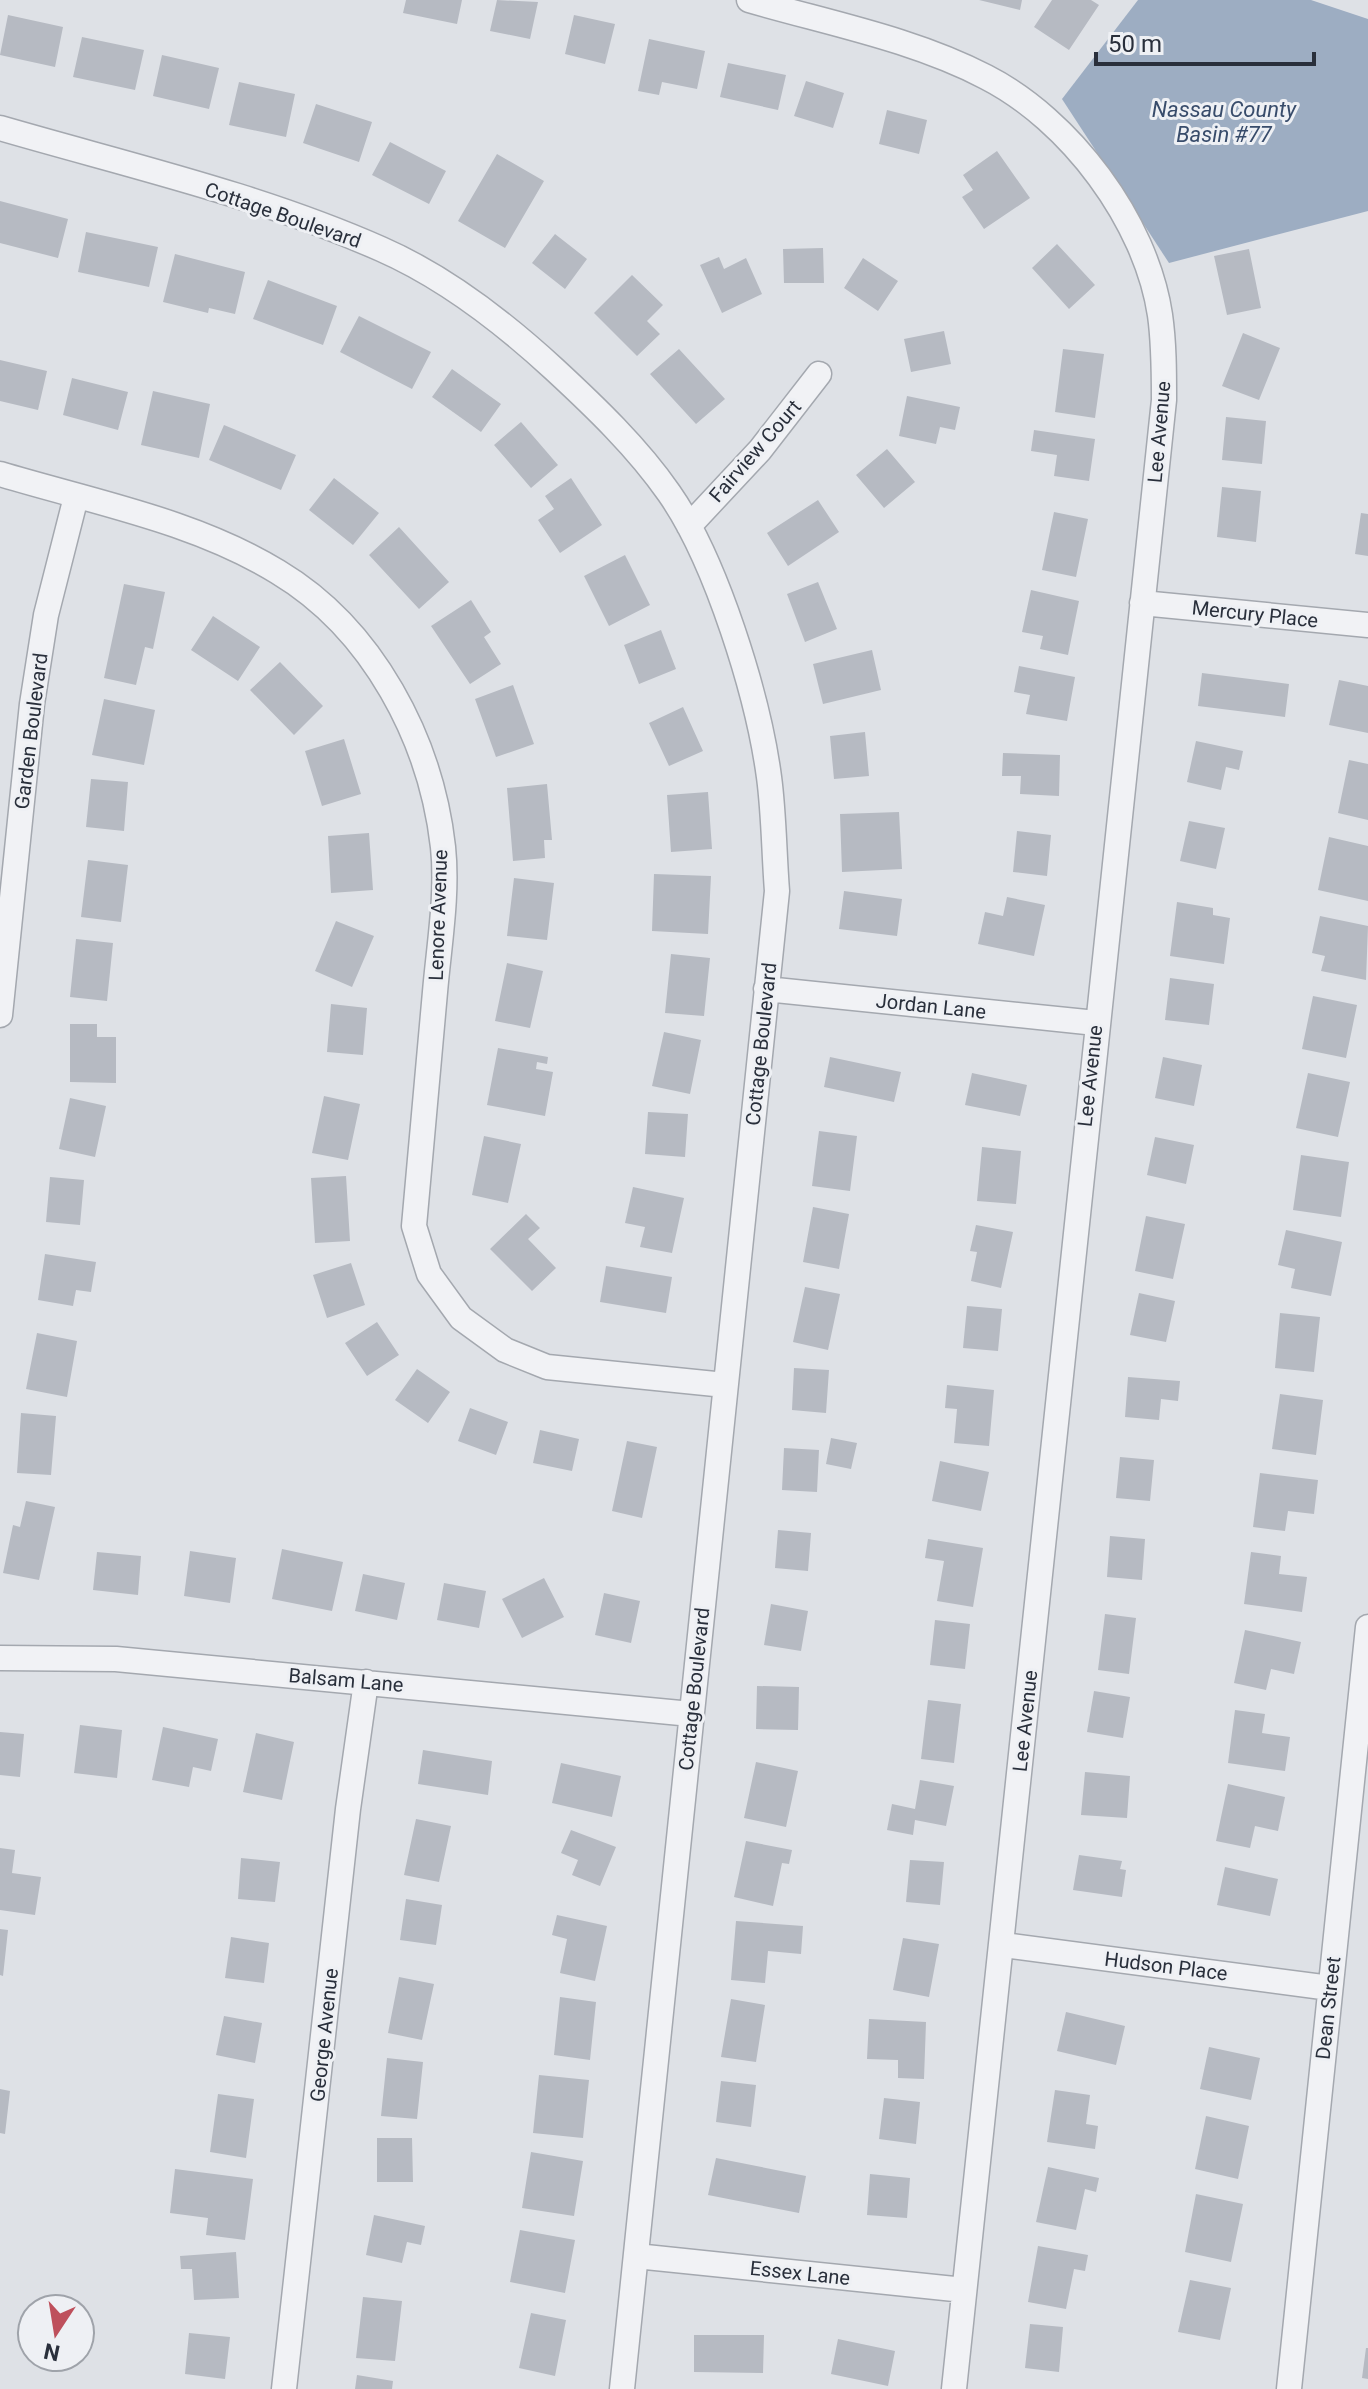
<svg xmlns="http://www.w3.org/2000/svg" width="1368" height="2389" font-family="Roboto,sans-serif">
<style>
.water{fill:#9dadc2}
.building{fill:#b6bac2}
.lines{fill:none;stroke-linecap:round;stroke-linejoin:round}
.minor-casing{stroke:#a4a8af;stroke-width:27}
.minor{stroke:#f1f2f5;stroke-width:24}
.labels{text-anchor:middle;stroke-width:6;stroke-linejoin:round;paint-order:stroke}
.street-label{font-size:20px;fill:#292f3b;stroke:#eef0f4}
.water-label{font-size:22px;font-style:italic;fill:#384c6b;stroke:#eef0f4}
</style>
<rect width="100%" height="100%" fill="#dee1e6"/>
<path class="water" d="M1138,0h173l57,19v192l-199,52 -107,-164z"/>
<path class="building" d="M406,0h56l-5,24 -54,-11z
M497,0l41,2 -8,37 -40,-8z
M979,0h43l-2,10z
M1052,0h39l8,5 -30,45 -35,-23z
M8,15l55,12 -8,40 -55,-12z
M574,15l41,9 -10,40 -40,-10z
M82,37l62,13 -9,40 -62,-13z
M649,39l56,12 -8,38 -35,-7 -3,13 -21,-4z
M162,55l57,13 -10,41 -56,-13z
M728,63l58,12 -8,35 -58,-13z
M806,81l38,12 -11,35 -39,-12z
M239,82l56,12 -9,43 -57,-12z
M316,104l56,18 -13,40 -56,-19z
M887,110l40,10 -8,34 -40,-10z
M390,142l56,29 -17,33 -57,-29z
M997,151l33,47 -46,31 -22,-32 11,-7 -10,-15z
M497,154l47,27 -39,67 -47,-27z
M0,201l68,18 -10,39 -58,-15z
M86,232l72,15 -9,40 -71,-15z
M555,234l32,25 -22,30 -33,-26z
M1057,244l38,41 -26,24 -37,-41z
M823,248l1,35h-40l-1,-34z
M1249,249l12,59 -34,7 -13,-59z
M175,254l70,18 -10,42 -26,-6 -1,5 -45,-11z
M719,257l5,12 22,-11 16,36 -40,19 -22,-48z
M863,258l35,23 -20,30 -34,-23z
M632,275l31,30 -16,16 13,13 -23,22 -43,-43z
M268,280l69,26 -14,39 -70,-26z
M359,316l72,36 -19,37 -72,-37z
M944,331l7,33 -40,8 -7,-33z
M1243,333l37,15 -21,52 -37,-14z
M679,349l46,50 -29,25 -46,-50z
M1063,349l41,5 -9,64 -40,-6z
M0,360l47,11 -9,39 -38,-9z
M452,369l49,35 -20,28 -49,-35z
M72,378l56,14 -10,38 -55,-15z
M153,391l57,13 -11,54 -58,-13z
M907,396l53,11 -5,23 -15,-3 -4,17 -37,-8z
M1226,417l40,4 -4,43 -40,-4z
M521,422l37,43 -27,23 -37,-43z
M224,425l72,30 -15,35 -72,-30z
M1034,430l61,9 -6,42 -35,-5 3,-21 -26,-4z
M887,449l28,33 -31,26 -28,-33z
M334,478l45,35 -26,32 -44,-35z
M571,478l31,47 -42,28 -22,-33 16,-11 -9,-13z
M1222,487l39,4 -5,51 -39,-5z
M818,500l21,32 -51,34 -21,-33z
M1054,512l34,7 -12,58 -34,-7z
M1361,513l7,1v42l-13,-2z
M399,527l50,55 -30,27 -50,-54z
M625,555l25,50 -41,21 -25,-50z
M818,582l19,47 -32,13 -18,-48z
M124,584l41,8 -12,57 -8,-2 -9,38 -32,-7z
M1031,590l48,11 -11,54 -28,-6 3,-13 -21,-4z
M471,600l20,32 -7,5 17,27 -31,20 -39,-58z
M213,616l47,31 -22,34 -47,-31z
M661,630l15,39 -37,15 -15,-39z
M872,650l9,40 -58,14 -10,-40z
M280,662l43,44 -29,29 -44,-45z
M1019,666l56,11 -8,44 -41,-7 4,-19 -16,-3z
M1202,673l87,11 -4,33 -87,-11z
M1339,680l29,6v47l-39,-8z
M513,685l21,59 -38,13 -21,-58z
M104,699l51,11 -11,55 -52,-10z
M683,707l20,44 -34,15 -20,-43z
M865,732l4,44 -35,3 -4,-43z
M344,739l17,55 -39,12 -17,-55z
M1196,741l47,10 -4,19 -13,-3 -5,23 -34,-8z
M1003,753l57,2 -1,41 -39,-2 1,-18h-19z
M1349,760l19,4v56l-30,-7z
M91,779l37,3 -4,49 -38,-4z
M547,784l5,56h-8l1,18 -32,3 -6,-73z
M708,792l4,57 -41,3 -4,-57z
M899,812l3,57 -60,3 -2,-58z
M1189,821l36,7 -9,41 -36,-8z
M1017,831l34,4 -4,41 -34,-4z
M369,833l4,57 -42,3 -3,-57z
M1329,837l39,9v55l-50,-11z
M88,860l40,5 -7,57 -40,-5z
M654,874l57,2 -3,58 -56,-3z
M514,878l40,5 -7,57 -40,-4z
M844,891l58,8 -5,37 -58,-7z
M1007,897l38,8 -11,51 -56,-12 7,-32 18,4z
M1177,902l36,6v7l17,3 -6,46 -54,-8z
M1320,916l48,10 -2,54 -45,-9 4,-15 -13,-3z
M336,921l38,15 -22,51 -37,-16z
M76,939l37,4 -6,58 -37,-4z
M671,954l39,4 -6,58 -39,-3z
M507,963l36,8 -13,57 -35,-7z
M1170,978l44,6 -5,41 -44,-5z
M1313,996l44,9 -11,53 -44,-9z
M331,1004l36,4 -4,47 -36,-3z
M70,1024h27v13h19v46l-46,-1z
M664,1032l37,8 -11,54 -38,-8z
M498,1048l50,9 -1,7 -10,-2 -1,7 17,3 -8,44 -58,-11z
M830,1057l71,15 -7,30 -70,-15z
M1163,1057l39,8 -8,41 -39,-8z
M972,1073l55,12 -7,31 -55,-11z
M1308,1073l42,9 -12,55 -42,-9z
M324,1096l36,8 -12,56 -36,-7z
M70,1098l36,8 -11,51 -36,-8z
M648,1112l40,2 -3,43 -40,-3z
M819,1131l38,5 -7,55 -38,-5z
M484,1136l37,8 -13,59 -36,-8z
M1155,1137l39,8 -8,39 -39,-9z
M982,1147l39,4 -5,53 -39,-3z
M1301,1155l48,7 -8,55 -48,-7z
M346,1176l4,65 -35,2 -4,-65z
M50,1177l34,3 -4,45 -34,-3z
M633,1187l51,11 -12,55 -32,-6 5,-20 -20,-4z
M813,1207l36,7 -10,55 -36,-7z
M526,1214l14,14 -12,11 28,29 -24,23 -42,-42z
M1146,1216l39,8 -12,55 -38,-8z
M976,1225l37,7 -12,56 -30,-7 6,-29 -7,-1z
M1286,1230l56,12 -11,54 -40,-8 4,-19 -17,-4z
M45,1254l51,8 -5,30 -15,-2 -3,16 -35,-6z
M351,1263l14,42 -38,13 -14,-43z
M606,1266l66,11 -6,36 -66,-11z
M805,1287l35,7 -12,56 -35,-8z
M1139,1293l36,8 -9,41 -36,-7z
M967,1306l35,3 -4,42 -35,-3z
M1280,1313l40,4 -6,55 -39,-4z
M377,1322l22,33 -32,21 -22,-33z
M37,1333l40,8 -10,56 -41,-8z
M794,1368l35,2 -3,43 -34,-3z
M417,1369l33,23 -22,31 -33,-23z
M1128,1377l52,4 -2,20 -17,-2 -2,21 -34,-3z
M947,1385l47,5 -5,56 -35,-3 3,-34 -12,-1z
M1280,1394l43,6 -7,55 -44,-6z
M470,1408l38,14 -12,33 -38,-14z
M21,1413l35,3 -5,59 -34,-2z
M540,1430l39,9 -7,32 -39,-8z
M831,1438l26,5 -6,26 -25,-5z
M627,1441l30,6 -15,71 -30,-7z
M784,1448l35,2 -2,42 -35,-2z
M1120,1457l34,3 -4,41 -34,-3z
M940,1461l49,11 -8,39 -49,-10z
M1260,1473l58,7 -4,34 -26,-3 -3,20 -32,-4z
M26,1501l29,6 -16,73 -36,-7 10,-48 7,2z
M778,1530l33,3 -3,38 -33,-3z
M1110,1536l35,3 -3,41 -35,-3z
M928,1539l55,9 -10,59 -36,-6 7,-40 -19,-3z
M282,1549l61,13 -11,49 -60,-12z
M190,1551l46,7 -6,45 -46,-7z
M97,1552l44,4 -3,39 -45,-5z
M1251,1552l30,4 -2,18 28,3 -5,35 -58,-8z
M363,1574l42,9 -8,37 -42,-9z
M544,1578l20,39 -42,21 -20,-39z
M444,1583l42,8 -7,37 -42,-8z
M604,1593l36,8 -9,42 -36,-8z
M771,1604l37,7 -7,40 -37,-6z
M1105,1614l31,4 -7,56 -31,-4z
M935,1620l35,4 -5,45 -35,-4z
M1245,1630l56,12 -7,32 -23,-5 -5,21 -32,-7z
M757,1686l42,1 -1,43 -42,-1z
M1094,1691l36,6 -7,41 -36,-6z
M928,1700l33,4 -7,59 -33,-4z
M1235,1710l30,4 -3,19 28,4 -5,34 -57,-8z
M80,1725l42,5 -5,48 -43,-5z
M163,1727l55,12 -7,32 -18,-4 -4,20 -37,-7z
M0,1732l24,2 -4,43 -20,-2z
M256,1733l38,9 -12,58 -39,-8z
M423,1750l69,11 -4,34 -70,-11z
M756,1762l42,9 -12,56 -42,-9z
M561,1763l60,13 -9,41 -60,-14z
M1085,1772l45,4 -3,42 -46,-3z
M920,1780l34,6 -8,40 -31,-6 -2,15 -26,-5 5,-26 23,5z
M1228,1784l57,13 -7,34 -23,-5 -5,22 -34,-7z
M416,1819l35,7 -12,56 -35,-7z
M571,1830l45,17 -16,39 -28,-11 6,-15 -17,-7z
M746,1841l46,9 -3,14 -7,-1 -9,43 -39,-9z
M0,1848l15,2 -3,23 29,4 -6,38 -35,-5z
M1079,1855l43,6 -2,8 6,1 -4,27 -49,-7z
M241,1858l39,4 -5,40 -37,-3z
M910,1860l34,2 -4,43 -34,-3z
M1225,1867l53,12 -8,37 -53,-11z
M406,1899l36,6 -6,40 -36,-5z
M557,1915l50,11 -12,55 -35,-8 7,-34 -15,-4z
M736,1921l67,5 -2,28 -33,-3 -3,32 -34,-3z
M0,1929l8,1 -5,46 -3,-1z
M231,1937l38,6 -5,40 -39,-5z
M903,1938l36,6 -10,53 -36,-7z
M399,1977l35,7 -12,56 -34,-7z
M560,1997l36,5 -6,58 -36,-5z
M731,1999l34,6 -9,57 -35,-5z
M1066,2012l59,14 -9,39 -59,-14z
M224,2016l38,7 -7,40 -39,-8z
M869,2019l57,3 -2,57 -26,-1v-18l-31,-1z
M1209,2047l51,11 -9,42 -51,-11z
M387,2058l36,4 -6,57 -36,-3z
M539,2075l50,5 -6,58 -50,-5z
M721,2081l35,4 -5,42 -35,-5z
M0,2089l10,2 -5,43 -5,-1z
M1055,2090l35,5 -4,29 12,2 -3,23 -48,-7z
M218,2094l36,5 -8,59 -36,-6z
M884,2098l36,4 -4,42 -37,-5z
M1206,2116l43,10 -11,53 -43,-10z
M377,2138h35l1,44h-36z
M531,2152l52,9 -9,55 -52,-8z
M716,2158l90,18 -7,37 -91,-18z
M1048,2167l51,11 -3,14 -11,-3 -9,41 -40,-8z
M175,2169l78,10 -8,61 -39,-5 2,-17 -38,-5z
M870,2174l40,4 -3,40 -40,-3z
M1196,2194l47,10 -12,58 -46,-10z
M374,2215l51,11 -4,19 -14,-3 -5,21 -36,-8z
M520,2230l55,10 -10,53 -55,-11z
M1038,2246l50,9 -3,16 -11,-2 -8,40 -38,-7z
M236,2252l3,46 -45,2 -2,-31h-11l-1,-13z
M1190,2280l41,8 -11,52 -42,-8z
M363,2297l39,4 -7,60 -39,-3z
M531,2313l35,7 -11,56 -36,-8z
M1030,2324l33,3 -4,45 -34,-4z
M189,2333l41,4 -5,42 -40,-5z
M694,2335h70l-1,38 -69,-1z
M838,2339l57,12 -7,35 -57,-12z
M1366,2348h2v31l-6,-1z
M357,2375l36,6 -1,8h-37z"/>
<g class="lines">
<defs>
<path id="minor" d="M749,0c79,23 164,39 237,77 84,43 160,144 174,238 4,28 4,56 4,85l-210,1989
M0,128c127,37 259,67 381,121 64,28 122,73 173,120 40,37 83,78 115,124 47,67 89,202 100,284 5,37 5,76 8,114l-155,1498
M0,474c93,28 195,47 278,98 95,57 153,168 165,275 5,47 -4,98 -8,145 -7,78 -14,156 -21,234l15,48 32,44 44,32 42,17 178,18
M689,526l71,-76 59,-76
M1142,603l226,22
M766,989l330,34
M0,1015l32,-311 14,-89 30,-118
M0,1658l116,1 575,55
M1003,1945l327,43
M636,2256l328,34
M284,2389l64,-580 18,-127
M1289,2389l79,-762"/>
</defs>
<use href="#minor" class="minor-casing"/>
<use href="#minor" class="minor"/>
</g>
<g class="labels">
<g class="street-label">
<text transform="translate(283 215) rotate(19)" y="7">Cottage Boulevard</text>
<text transform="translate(1159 432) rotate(-85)" y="7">Lee Avenue</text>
<text transform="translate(755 451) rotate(-49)" y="7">Fairview Court</text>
<text transform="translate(1255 614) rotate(6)" y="7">Mercury Place</text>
<text transform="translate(31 731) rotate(-83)" y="7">Garden Boulevard</text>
<text transform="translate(438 915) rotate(-88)" y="7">Lenore Avenue</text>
<text transform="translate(931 1006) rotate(6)" y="7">Jordan Lane</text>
<text transform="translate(761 1044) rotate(-84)" y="7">Cottage Boulevard</text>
<text transform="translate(1090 1076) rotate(-84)" y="7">Lee Avenue</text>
<text transform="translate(346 1680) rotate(5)" y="7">Balsam Lane</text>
<text transform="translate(694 1689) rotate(-84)" y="7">Cottage Boulevard</text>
<text transform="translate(1025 1721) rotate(-84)" y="7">Lee Avenue</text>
<text transform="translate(1166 1966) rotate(7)" y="7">Hudson Place</text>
<text transform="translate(1328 2008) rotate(-84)" y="7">Dean Street</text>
<text transform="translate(324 2035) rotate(-84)" y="7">George Avenue</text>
<text transform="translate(800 2273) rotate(6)" y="7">Essex Lane</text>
</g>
<g class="water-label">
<text x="1224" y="117">Nassau County<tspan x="1224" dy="25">Basin #77</tspan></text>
</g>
</g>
<g transform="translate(56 2333) rotate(192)"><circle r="38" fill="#eef0f4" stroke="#9fa3aa" stroke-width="2"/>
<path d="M0-6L14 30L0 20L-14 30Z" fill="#be505c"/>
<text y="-12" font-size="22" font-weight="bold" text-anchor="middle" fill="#292f3b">N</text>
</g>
<path d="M1096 52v12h218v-12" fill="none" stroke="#292f3b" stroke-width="4"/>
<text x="1108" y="52" font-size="24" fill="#292f3b" stroke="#eef0f4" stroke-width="6" paint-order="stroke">50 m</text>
</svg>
